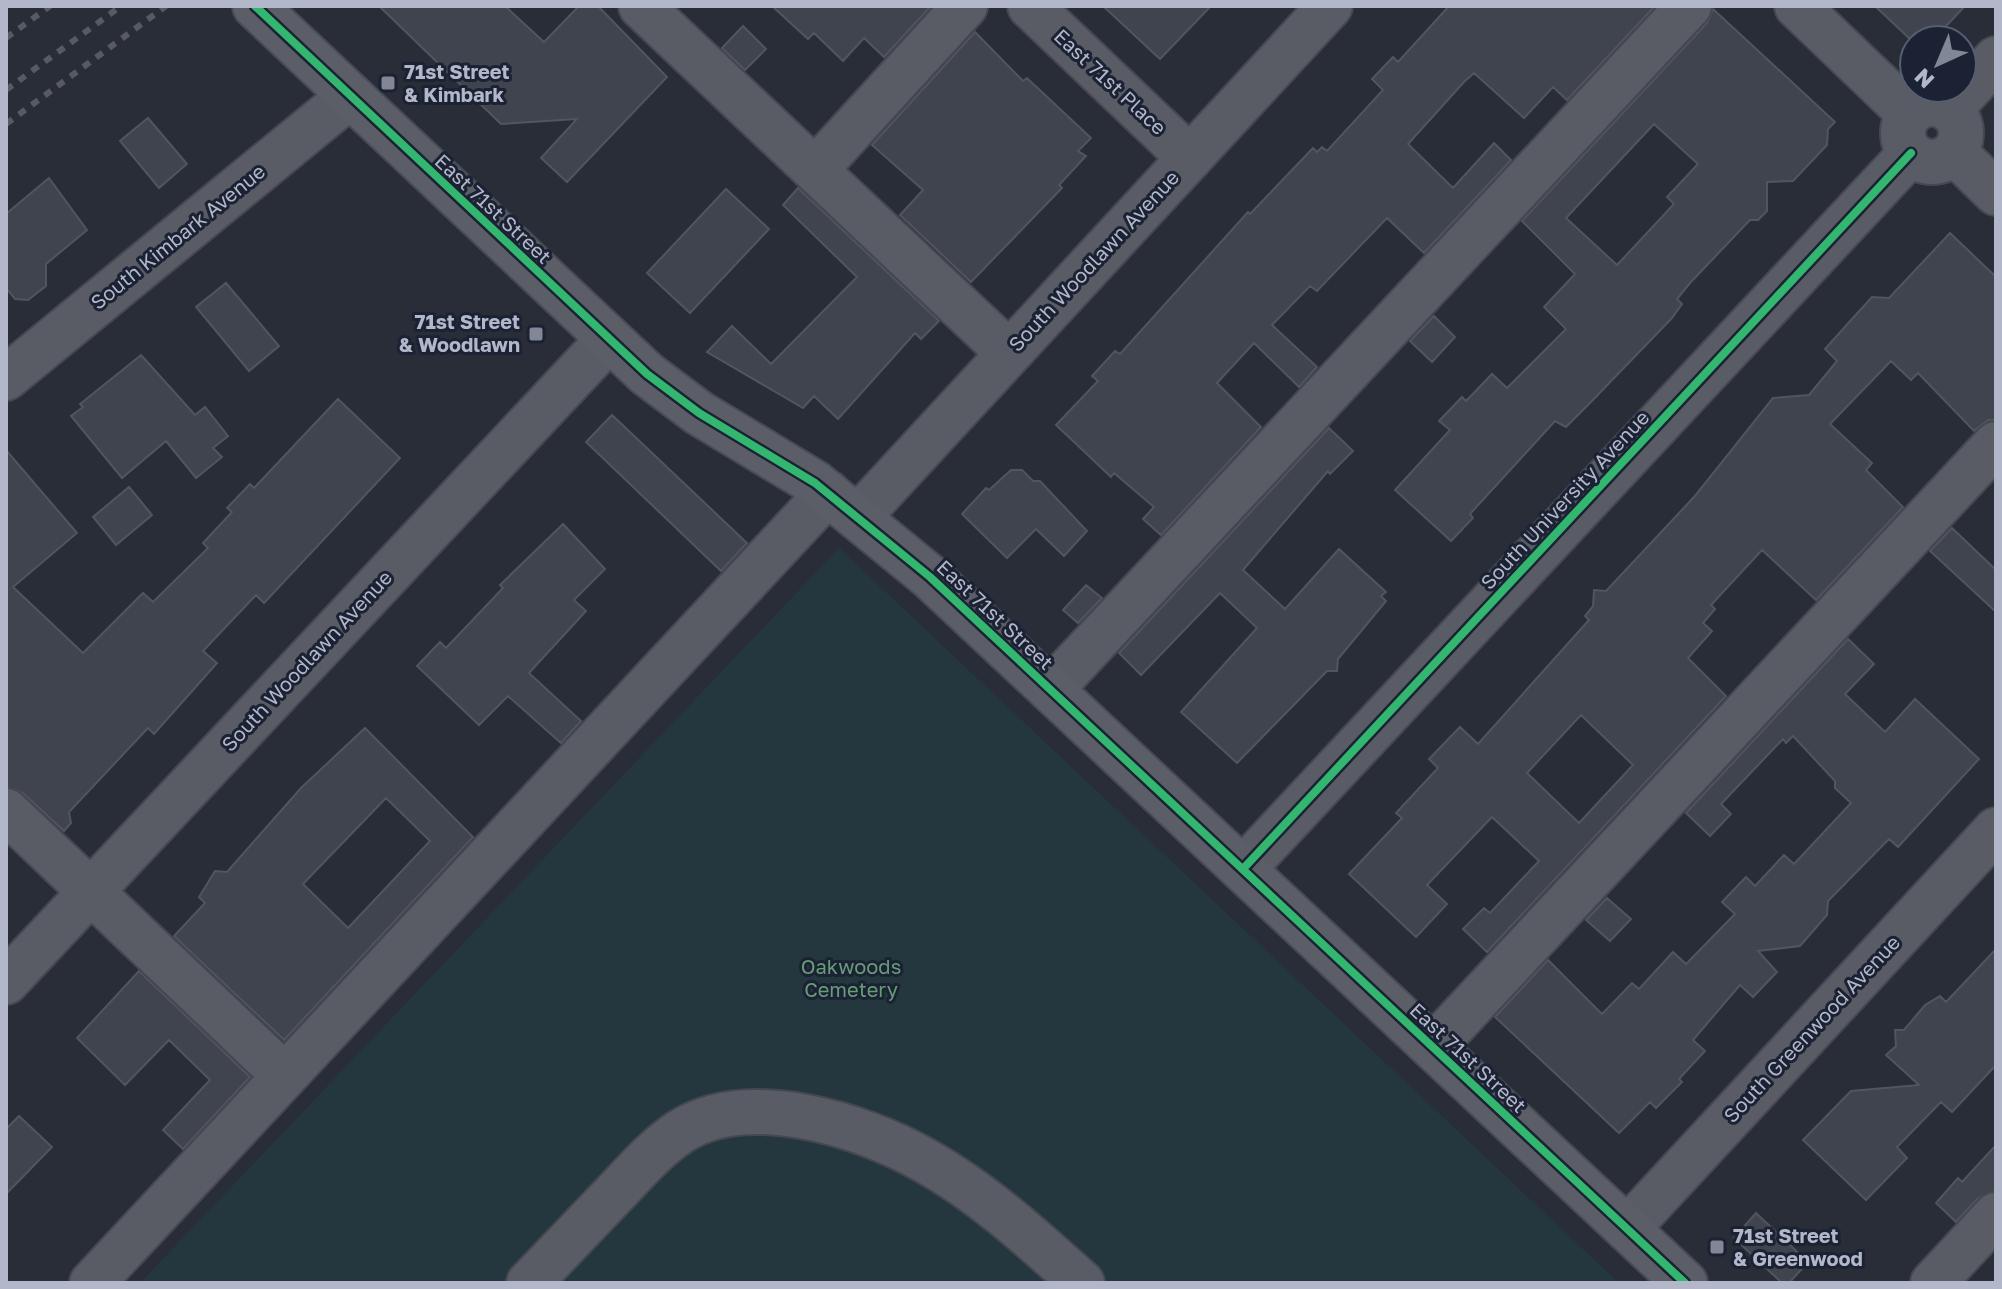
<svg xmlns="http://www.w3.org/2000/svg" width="2002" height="1289" font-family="'Golos Text',sans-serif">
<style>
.green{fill:#25373e}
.building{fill:#40444e;stroke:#50555f;stroke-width:2;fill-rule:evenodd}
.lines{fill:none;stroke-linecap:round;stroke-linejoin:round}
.minor-casing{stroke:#454851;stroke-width:48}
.major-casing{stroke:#464a54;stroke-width:48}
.minor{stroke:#595c65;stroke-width:44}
.major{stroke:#5b5e67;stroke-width:44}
.rail{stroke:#575a64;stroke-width:6;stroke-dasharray:8 8;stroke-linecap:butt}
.cycleway-casing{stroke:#1b2233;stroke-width:13}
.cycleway{stroke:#33b770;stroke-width:8}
.poi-dot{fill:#828796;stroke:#1b2233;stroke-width:3}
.labels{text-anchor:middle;stroke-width:6;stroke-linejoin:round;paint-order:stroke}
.poi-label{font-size:20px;font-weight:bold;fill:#b2b8c9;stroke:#1b2233;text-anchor:start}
.street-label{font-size:20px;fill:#b2b8c9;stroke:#1b2233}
.park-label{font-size:20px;fill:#679c79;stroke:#1b2233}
</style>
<rect width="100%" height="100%" fill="#282d38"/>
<path class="green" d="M839,548l780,735h-1479z"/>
<path class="building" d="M379,6h126l39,36 35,-36h19l69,71 -100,105 -26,-24 36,-39 -76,5z
M772,6h159l-47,51 -20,-19 -21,23 -29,-28 -6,6z
M1103,6h108l-51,53z
M1449,6h206l-88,94 -14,-13 -29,31 -50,-45 -10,9 -56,62 45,44 41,-45 17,17 -87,93 -37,-35 -70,73 -7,-5 -38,39 45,42 -18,20 -45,-44 -37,40 44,44 -100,108 -18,-16 11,-12 -40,-34 -3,4 -55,-52 42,-44 -6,-5 23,-25 5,3 128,-142 2,2 63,-66 4,4 5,-5 5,4 56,-61 -11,-11 21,-22 5,5z
M1875,6h90l-32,34h-22z
M1713,9l122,113 -7,7 -1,16 -34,36 -26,1v29l-9,9h-8l-60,63 -13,16 5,5 -10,14 -84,87 -22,22 -11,-6 -85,93 3,4 -22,23 -56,-51 55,-60 -11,-9 23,-24 4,4 26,-27 15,14 59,-59 -22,-22 31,-33 -53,-53 185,-198zM1654,124l44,40 -31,33 7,7 -57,61 -51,-47z
M743,26l23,23 -21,21 -23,-22z
M975,32l48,49 4,-3 64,60 -13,13 8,5 -27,29 3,3 -91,94 -71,-67 23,-25 -51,-45z
M148,118l39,46 -28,24 -39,-47z
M49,178l38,52 -41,34v22l-18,14 -13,-1 -9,-11v-74z
M798,188l141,133 -18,18 -6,-6 -77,86 -24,-23 -11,12 -96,-56 25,-26 39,38 86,-87 -74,-72z
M726,189l43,40 -79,84 -43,-40z
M1950,233l46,44v143h-8l-14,11 -56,-58 -7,7 -20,-19 -61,63 42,39 -6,7 37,37 -87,93 -54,-50 -51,55 4,4 -12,14 9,8 -24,27 38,38 -239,256 -24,-23 21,-21 6,5 49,-52 -47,-44 -65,68 20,19 -31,33 -67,-63 53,-56 -6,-5 42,-45 -9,-9 31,-32 18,17 111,-124 -4,-4 8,-10 1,-16 12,1 88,-94 79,-99 36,-3 28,-34 -12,-12 27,-30 20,-22 17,1zM1581,715l52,50 -54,58 -52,-50z
M226,283l53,63 -30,25 -53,-64z
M1434,316l21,21 -23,25 -22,-21z
M141,355l54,60 10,-8 23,29 -15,12 9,9 -26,21 -30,-37 -44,37 -51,-62 12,-9 -3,-3z
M338,399l62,59 -136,145 -8,-8 -53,56 14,12 -63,71 -6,-6 -79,84 2,11 -7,8 -41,-38 -17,-6v-337l71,83 -64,54 70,66 60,-60 10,9 55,-54 -5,-5 29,-31 -5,-4 23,-24 4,4z
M612,415l135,128 -26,28 -135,-129z
M1329,428l24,23 -23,23 -2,-3 -85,99 42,39 54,-60 47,43 -5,4 5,5 -48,58 -1,12h-10l-90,92 -56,-51 76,-84 -37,-35 -79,82 -22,-22z
M1011,470h11l11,11h7l47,50 -23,25 -28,-27 -29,29 -45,-44 24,-26 3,2z
M129,487l23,28 -36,30 -23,-28z
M563,524l42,45 -31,31 12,11 -57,62 52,48 -20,22 -53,-47 -29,29 -62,-59 23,-24 6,6 57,-60 -3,-3z
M1952,528l44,42v42l-66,-61z
M1086,585l16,13 -24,25 -15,-13z
M1848,639l26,25 -29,30 40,38 30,-33 64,60 -81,88 -9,-8 -61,62 -1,14 -27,31 -42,5 19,21 -24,25 -13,-12 -47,55 12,11 -26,28 3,3 -26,26 -6,-6 -31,31 -124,-116 53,-57 54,54 30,-31 7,6 34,-37 13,12 49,-50 -13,-12 24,-25 9,9 29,-31 10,9 57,-61 -16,-15v-7l-42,-45 -7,7 -3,-4 -62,65 10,10 -21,22 -24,-23z
M365,728l108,109 -189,203 -110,-104 31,-33 -6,-6 16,-26 12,1 74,-84zM386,798l44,43 -82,87 -45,-44z
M1607,898l24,21 -21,22 -24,-21z
M1996,949v116l-44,47 -11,-10 -44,45 10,11 -41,42 -63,-60 48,-49 68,-6 -33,-30 10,-9 -1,-16h9l21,-25 15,-9 6,6z
M139,971l111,106 -67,72 -20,-19 47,-50 -41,-40 -44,45 -48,-47z
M19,1116l33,31 -46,47v-65z
M1996,1145v46l-18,7 -22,24 -20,-19 22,-25 4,4z
M1756,1213l52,49 -19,21h-7l-48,-45z"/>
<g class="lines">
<defs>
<path id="minor" d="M641,6l368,347
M1030,6l160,152
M1797,6l113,108
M1903 133a29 29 0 1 1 58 0a29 29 0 1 1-58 0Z
M1949,110l47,-51
M1954,152l42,41
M815,170l150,-164
M6,378l344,-282
M859,516l471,-510
M1051,689l638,-683
M6,811l279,265
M1243,869l668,-716
M6,982l602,-642
M1433,1047l563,-603
M1627,1229l369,-399
M92,1283l736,-790
M529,1283c30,-31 59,-62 89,-93 19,-20 38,-42 62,-58 66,-43 181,-8 244,28 58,32 109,79 158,123
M1933,1283l63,-68"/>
<path id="major" d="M255,6l392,368 52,39 116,70 115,94 755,706"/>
</defs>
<use href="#minor" class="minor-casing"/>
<use href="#major" class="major-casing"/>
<use href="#minor" class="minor"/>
<use href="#major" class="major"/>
<path class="rail" d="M6,38l44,-32
M6,90l115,-84
M6,124l160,-118"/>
<defs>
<path id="cycleway" d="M255,6l392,368 52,39 116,70 115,94 755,706
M1243,869l668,-716"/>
</defs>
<use href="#cycleway" class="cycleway-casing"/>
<use href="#cycleway" class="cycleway"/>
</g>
<g class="poi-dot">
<rect x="380" y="75" width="16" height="16" rx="4"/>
<rect x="528" y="326" width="16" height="16" rx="4"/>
<rect x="1709" y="1239" width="16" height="16" rx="4"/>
</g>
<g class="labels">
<g class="poi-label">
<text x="404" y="79">71st Street<tspan x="404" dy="23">&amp; Kimbark</tspan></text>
<text x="520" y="329" text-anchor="end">71st Street<tspan x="520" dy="23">&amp; Woodlawn</tspan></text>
<text x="1733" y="1243">71st Street<tspan x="1733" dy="23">&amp; Greenwood</tspan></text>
</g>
<g class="street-label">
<text transform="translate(1110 82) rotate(43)" y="7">East 71st Place</text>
<text transform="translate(493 209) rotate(43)" y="7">East 71st Street</text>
<text transform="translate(178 237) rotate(-39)" y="7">South Kimbark Avenue</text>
<text transform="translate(1094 261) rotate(-47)" y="7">South Woodlawn Avenue</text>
<text transform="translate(1565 500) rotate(-47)" y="7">South University Avenue</text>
<text transform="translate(995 615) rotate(43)" y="7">East 71st Street</text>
<text transform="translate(307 661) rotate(-47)" y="7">South Woodlawn Avenue</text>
<text transform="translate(1812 1029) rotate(-47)" y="7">South Greenwood Avenue</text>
<text transform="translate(1468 1058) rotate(43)" y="7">East 71st Street</text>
</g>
<g class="park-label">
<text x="851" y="974">Oakwoods<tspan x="851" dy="23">Cemetery</tspan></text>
</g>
</g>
<rect width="2002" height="1289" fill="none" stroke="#b2b8c9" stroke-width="16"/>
<g transform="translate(1938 64) rotate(224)"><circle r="38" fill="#1b2233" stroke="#575e6f" stroke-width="2"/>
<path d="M0-6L14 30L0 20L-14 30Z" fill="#828796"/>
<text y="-12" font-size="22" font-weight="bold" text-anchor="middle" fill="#b2b8c9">N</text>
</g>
</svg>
